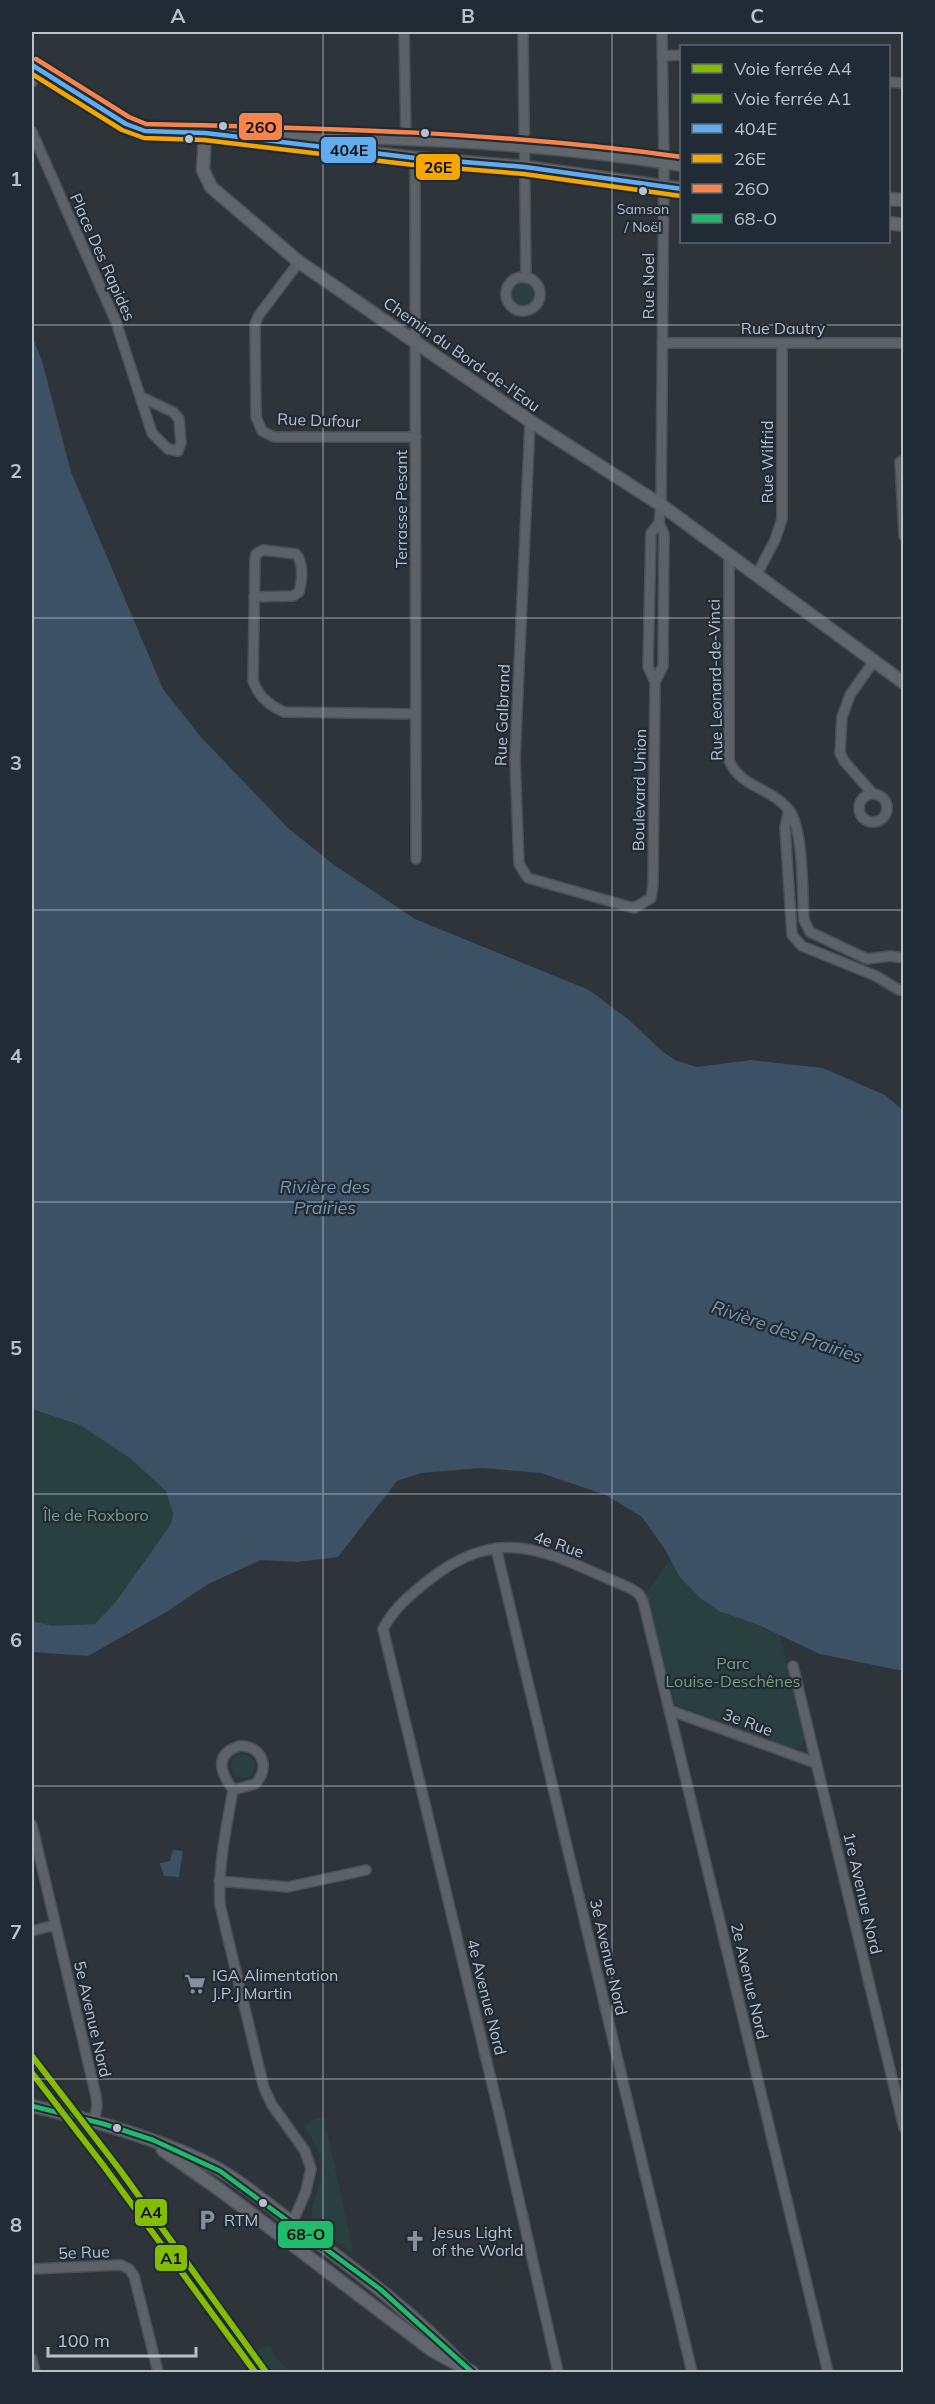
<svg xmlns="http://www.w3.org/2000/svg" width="935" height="2404" font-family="Mulish,sans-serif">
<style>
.green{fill:#2a3f3f}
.water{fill:#3c5163}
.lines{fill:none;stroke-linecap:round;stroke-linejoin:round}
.street-casing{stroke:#4b5054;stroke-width:12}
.secondary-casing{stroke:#4b5054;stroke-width:15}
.street{stroke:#5d6268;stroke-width:9}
.secondary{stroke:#61666c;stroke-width:12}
.bus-1-casing{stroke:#202b35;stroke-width:9}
.bus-2-casing{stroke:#202b35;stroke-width:9}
.bus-3-casing{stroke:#202b35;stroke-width:9}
.bus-4-casing{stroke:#202b35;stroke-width:9}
.bus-1{stroke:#60acee;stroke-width:4.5}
.bus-2{stroke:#f7a600;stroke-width:4.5}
.bus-3{stroke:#f8844c;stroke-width:4.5}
.bus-4{stroke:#20bc6c;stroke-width:4.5}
.rail-1-casing{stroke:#202b35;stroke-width:10}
.rail-2-casing{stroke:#202b35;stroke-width:10}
.rail-1{stroke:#84bd00;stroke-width:6}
.rail-2{stroke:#84bd00;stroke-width:6}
.grid{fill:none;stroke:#b8c1ca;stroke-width:1.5;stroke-opacity:0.55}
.bus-dot{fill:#b8c1ca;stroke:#202b35;stroke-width:2}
.labels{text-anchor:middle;stroke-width:4.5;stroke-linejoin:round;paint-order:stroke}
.bus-label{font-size:14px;fill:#b8c1ca;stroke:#202b35}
.street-label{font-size:16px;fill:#b8c1ca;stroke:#202b35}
.park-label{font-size:16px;fill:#779e7c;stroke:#202b35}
.poi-label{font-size:16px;fill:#b8c1ca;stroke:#202b35;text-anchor:start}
.water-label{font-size:18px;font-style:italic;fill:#7a95ab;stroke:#202b35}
.line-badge{stroke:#202b35;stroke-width:2}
.pale-badge-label{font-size:16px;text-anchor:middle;font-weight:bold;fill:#111}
.neatline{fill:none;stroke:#b8c1ca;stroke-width:2}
.grid-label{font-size:20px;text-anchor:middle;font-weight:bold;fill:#b8c1ca}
</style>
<rect width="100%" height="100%" fill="#2d343a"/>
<path class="green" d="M506 294a17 17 0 1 1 34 0a17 17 0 1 1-34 0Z
M32,1353l200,125 -132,160h-68z
M669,1560c29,47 63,54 111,75l25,104 -5,9 -8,1 -117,-45 -29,-110z
M231 1766a12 12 0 1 1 24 0a12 12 0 1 1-24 0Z
M324,2117l29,133 -2,3 -35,-27 -5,-8c8,-47 22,-48 -7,-92l11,-7z
M267,2345l4,2 5,11 15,14h-32l-5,-7c1,-10 3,-17 13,-20z"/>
<path class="water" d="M32,336l10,25 29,111 92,217 37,47 88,92 46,37 81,54 174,71 40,30 34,32 14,9 20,6 54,-7 72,8 62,27 18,15v561l-83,-17 -62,-29 -39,-14 -19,-13 -21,-22 -15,-28 -22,-31 -36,-22 -65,-22 -59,-5 -61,5 -24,8 -59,76 -40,5 -37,-2 -53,24 -40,27 -80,45 -56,-4v-31l20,5 43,-2 20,-21 56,-79 2,-11 -7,-22 -35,-32 -51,-34 -48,-16z
M173,1850l10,1 -4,26 -15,-1 -4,-13 10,-2z"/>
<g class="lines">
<defs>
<path id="street" d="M404,32l2,108
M523,32l3,246
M662,56l20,-1
M32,82l7,-12
M888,82l16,1
M32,132l84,190 36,111 16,16 10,2 3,-8 -2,-24 -6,-7 -32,-15
M415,158l1,701
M299,262l-40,53 -4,9 1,93 6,14 12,6h142
M506 294a17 17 0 1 1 34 0a17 17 0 1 1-34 0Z
M662,343h242
M530,421l-15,338 4,105 9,14 106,30 17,-10 2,-13 2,-203 8,-16 1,-132 -5,-11 2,-18 3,-343 -2,-130
M904,460l-4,2 4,74
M729,555v205c10,27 43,28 60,50 15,19 13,84 15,110l6,12 57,27 23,-3 14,2
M756,576l19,-36 7,-21v-175
M254,597l39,-1 6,-4c3,-10 5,-29 -3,-38l-33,-4 -7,4 -1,6 -2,121c6,16 16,24 31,31l132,2
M655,682l-7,-15 3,-134 8,-10
M873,794l-29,-33 -4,-8 2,-36 8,-22 24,-34
M859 808a14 14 0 1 1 28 0a14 14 0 1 1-28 0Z
M789,810l-4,17 7,108 10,11 74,30 23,14 5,-1
M496,1548l196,824
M793,1666l111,462
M669,1710l147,53
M239,1746c23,-1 32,22 16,38l-22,6c-12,-17 -20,-35 6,-44z
M233,1790c-7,39 -15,76 -13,115l44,183 8,17 33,46 6,18 -5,22 -21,49
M32,1825l64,271 1,10 -3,15
M219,1881l69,6 78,-17
M32,1931l23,-6
M32,2269l89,-4 8,4 5,7 24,96
M32,2359l3,13
M558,2372l-57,-251 -118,-492c11,-21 28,-35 47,-50 76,-59 122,-23 200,9l9,6 4,7 185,771"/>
<path id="secondary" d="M32,65l94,59 19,7c179,5 360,5 537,34
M205,133l-2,37 8,17 88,75 231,159 131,84 243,178
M272,141l143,17 110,9 157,22
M888,199l16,1
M888,223l16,2
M32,2106c57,13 115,29 169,54 34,16 63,42 93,64 60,45 120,89 171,144
M163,2150l57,40 213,161 39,21"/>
</defs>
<use href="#street" class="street-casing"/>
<use href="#secondary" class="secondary-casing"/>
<use href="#street" class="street"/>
<use href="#secondary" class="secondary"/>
<defs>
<path id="bus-1" d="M32,65l94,59 19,7 60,2 210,25 110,9 157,22"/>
<path id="bus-2" d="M32,74l90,56 22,8 60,2 210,25 110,9 157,22"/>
<path id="bus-3" d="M36,59l93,58 17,7c180,4 358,8 536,33"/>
<path id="bus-4" d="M32,2106l72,18 49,16 67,31 160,118 92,83"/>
</defs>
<use href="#bus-1" class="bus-1-casing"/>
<use href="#bus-2" class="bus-2-casing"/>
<use href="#bus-3" class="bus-3-casing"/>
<use href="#bus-4" class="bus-4-casing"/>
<use href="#bus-1" class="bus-1"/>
<use href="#bus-2" class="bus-2"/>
<use href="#bus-3" class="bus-3"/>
<use href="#bus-4" class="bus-4"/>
<defs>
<path id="rail-1" d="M32,2056l88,114 146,202"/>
<path id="rail-2" d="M32,2073l71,92 152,207"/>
</defs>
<use href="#rail-1" class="rail-1-casing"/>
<use href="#rail-2" class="rail-2-casing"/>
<use href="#rail-1" class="rail-1"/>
<use href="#rail-2" class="rail-2"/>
</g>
<path class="grid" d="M323,32v2340M612,32v2340M32,325h872M32,618h872M32,910h872M32,1202h872M32,1494h872M32,1786h872M32,2079h872"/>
<defs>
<symbol id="supermarket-bare" viewBox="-9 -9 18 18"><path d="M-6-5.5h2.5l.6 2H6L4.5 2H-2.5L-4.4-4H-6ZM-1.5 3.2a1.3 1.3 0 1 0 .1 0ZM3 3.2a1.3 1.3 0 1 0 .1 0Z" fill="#879098" stroke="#202b35" stroke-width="2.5" paint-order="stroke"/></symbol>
<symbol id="parking-bare" viewBox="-9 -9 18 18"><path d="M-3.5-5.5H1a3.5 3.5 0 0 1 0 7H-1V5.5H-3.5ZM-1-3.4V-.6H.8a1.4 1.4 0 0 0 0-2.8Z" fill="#879098" stroke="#202b35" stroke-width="2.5" paint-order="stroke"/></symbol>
<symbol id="church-bare" viewBox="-9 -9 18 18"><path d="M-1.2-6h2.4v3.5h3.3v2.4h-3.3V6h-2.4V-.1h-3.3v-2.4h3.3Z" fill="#879098" stroke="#202b35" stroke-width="2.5" paint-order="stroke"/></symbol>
</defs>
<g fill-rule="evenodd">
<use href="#supermarket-bare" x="180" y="1969" width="30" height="30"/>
<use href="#parking-bare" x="192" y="2205" width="30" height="30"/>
<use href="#church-bare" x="400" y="2226" width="30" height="30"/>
</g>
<g class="bus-dot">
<circle cx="223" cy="126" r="5"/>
<circle cx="425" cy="133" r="5"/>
<circle cx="189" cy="139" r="5"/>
<circle cx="643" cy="191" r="5"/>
<circle cx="117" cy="2128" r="5"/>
<circle cx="263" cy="2203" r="5"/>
</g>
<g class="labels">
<g class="bus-label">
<text x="643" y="214">Samson<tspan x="643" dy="18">/ Noël</tspan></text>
</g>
<g class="street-label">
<text transform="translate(103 257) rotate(66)" y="6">Place Des Rapides</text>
<text transform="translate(648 286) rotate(-90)" y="6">Rue Noel</text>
<text x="783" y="334">Rue Dautry</text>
<text transform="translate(462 354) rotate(35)" y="6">Chemin du Bord-de-l'Eau</text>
<text transform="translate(319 420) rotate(2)" y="6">Rue Dufour</text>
<text transform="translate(767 462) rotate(-90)" y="6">Rue Wilfrid</text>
<text transform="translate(401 509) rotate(-90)" y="6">Terrasse Pesant</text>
<text transform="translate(715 680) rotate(-91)" y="6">Rue Leonard-de-Vinci</text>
<text transform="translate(502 715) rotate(-88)" y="6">Rue Galbrand</text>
<text transform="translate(639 790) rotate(-89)" y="6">Boulevard Union</text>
<text transform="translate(559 1544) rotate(19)" y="6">4e Rue</text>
<text transform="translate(748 1722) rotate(20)" y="6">3e Rue</text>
<text transform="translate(863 1893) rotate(77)" y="6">1re Avenue Nord</text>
<text transform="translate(609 1957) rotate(77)" y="6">3e Avenue Nord</text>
<text transform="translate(750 1981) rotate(77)" y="6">2e Avenue Nord</text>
<text transform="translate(487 1997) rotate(76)" y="6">4e Avenue Nord</text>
<text transform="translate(93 2019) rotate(77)" y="6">5e Avenue Nord</text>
<text transform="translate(84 2252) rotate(-2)" y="6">5e Rue</text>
</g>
<g class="park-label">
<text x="96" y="1521">Île de Roxboro</text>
<text x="733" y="1669">Parc<tspan x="733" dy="18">Louise-Deschênes</tspan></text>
</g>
<g class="poi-label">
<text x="212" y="1981">IGA Alimentation<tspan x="212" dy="18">J.P.J Martin</tspan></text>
<text x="224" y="2226">RTM</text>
<text x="432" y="2238">Jesus Light<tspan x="432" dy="18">of the World</tspan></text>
</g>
<g class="water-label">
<text x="325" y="1193">Rivière des<tspan x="325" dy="21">Prairies</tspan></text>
<text transform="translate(787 1332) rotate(19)" y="6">Rivière des Prairies</text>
</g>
</g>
<g class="line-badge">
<rect x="238" y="112" width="45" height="29" rx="6" fill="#f8844c"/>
<rect x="320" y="136" width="57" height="28" rx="6" fill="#60acee"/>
<rect x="415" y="153" width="46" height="28" rx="6" fill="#f7a600"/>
<rect x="134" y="2198" width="34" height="29" rx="6" fill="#84bd00"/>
<rect x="277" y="2220" width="57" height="29" rx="6" fill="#20bc6c"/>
<rect x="154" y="2244" width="34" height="28" rx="6" fill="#84bd00"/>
</g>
<g class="pale-badge-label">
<text x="261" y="133">26O</text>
<text x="349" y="156">404E</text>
<text x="438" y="173">26E</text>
<text x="151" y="2218">A4</text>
<text x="306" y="2240">68-O</text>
<text x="171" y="2264">A1</text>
</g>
<rect width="935" height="2404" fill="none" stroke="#202b35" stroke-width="66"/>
<rect x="680" y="45" width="210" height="198" fill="#202b35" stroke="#5d6771" stroke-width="1.5"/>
<rect x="692" y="64" width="30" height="9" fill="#84bd00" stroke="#5d6771" stroke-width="1.5"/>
<text x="734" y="75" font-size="18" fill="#b8c1ca">Voie ferrée A4</text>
<rect x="692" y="94" width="30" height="9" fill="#84bd00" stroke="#5d6771" stroke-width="1.5"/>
<text x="734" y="105" font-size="18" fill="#b8c1ca">Voie ferrée A1</text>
<rect x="692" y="124" width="30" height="9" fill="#60acee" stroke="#5d6771" stroke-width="1.5"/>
<text x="734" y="135" font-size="18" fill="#b8c1ca">404E</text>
<rect x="692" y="154" width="30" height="9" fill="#f7a600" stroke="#5d6771" stroke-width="1.5"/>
<text x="734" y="165" font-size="18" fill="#b8c1ca">26E</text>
<rect x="692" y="184" width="30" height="9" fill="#f8844c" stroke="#5d6771" stroke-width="1.5"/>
<text x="734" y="195" font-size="18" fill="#b8c1ca">26O</text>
<rect x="692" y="214" width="30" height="9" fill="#20bc6c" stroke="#5d6771" stroke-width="1.5"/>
<text x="734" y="225" font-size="18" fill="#b8c1ca">68-O</text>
<path d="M48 2347v9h148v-9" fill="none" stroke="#b8c1ca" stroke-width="3"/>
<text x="57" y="2347" font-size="18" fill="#b8c1ca" stroke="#202b35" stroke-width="4.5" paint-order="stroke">100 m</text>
<rect x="33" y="33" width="869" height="2338" class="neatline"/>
<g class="grid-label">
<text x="178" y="23">A</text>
<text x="468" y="23">B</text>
<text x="757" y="23">C</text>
<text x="16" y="186">1</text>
<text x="16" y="478">2</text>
<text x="16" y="770">3</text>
<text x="16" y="1063">4</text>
<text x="16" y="1355">5</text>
<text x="16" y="1647">6</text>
<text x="16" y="1939">7</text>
<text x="16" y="2232">8</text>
</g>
</svg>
